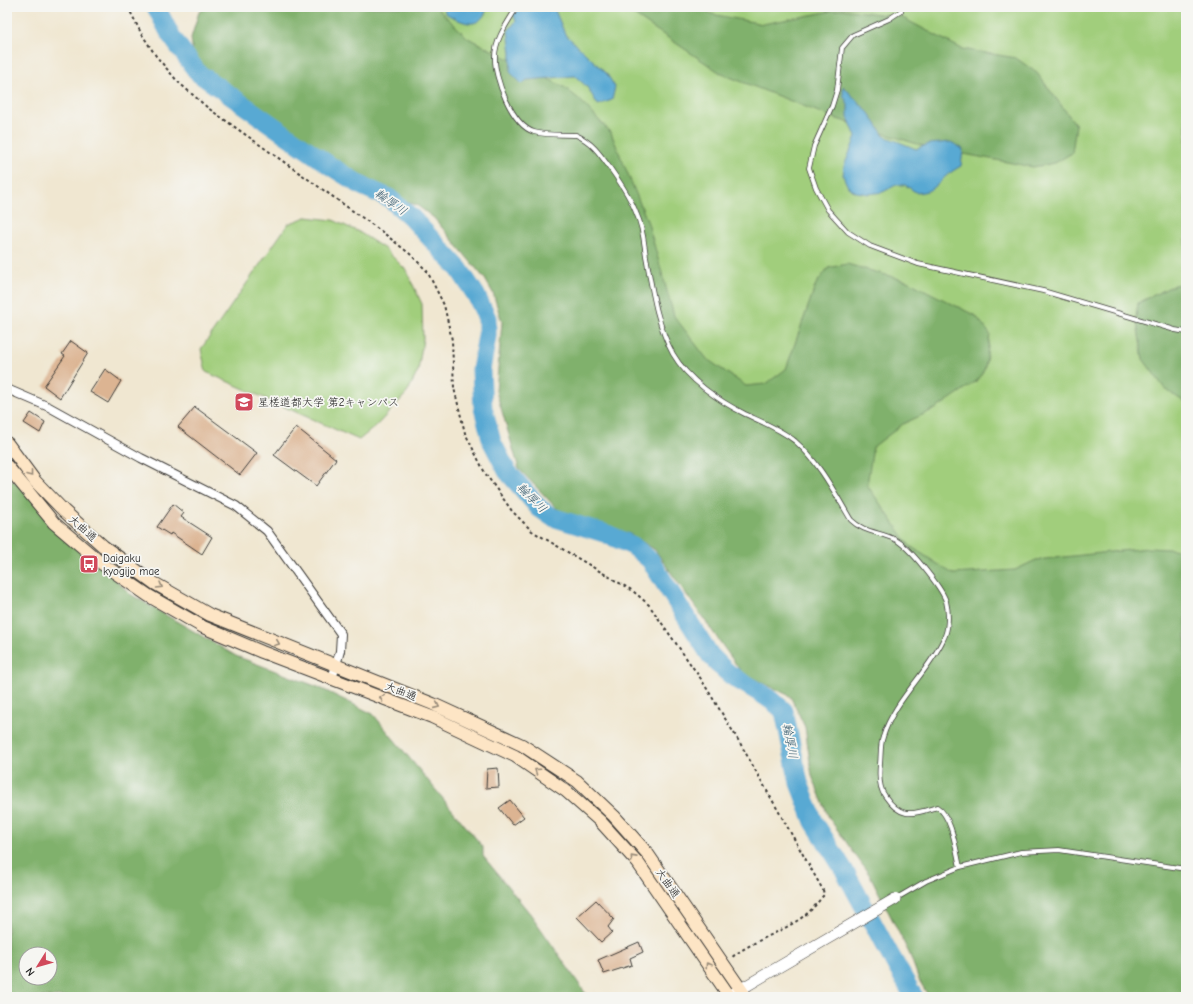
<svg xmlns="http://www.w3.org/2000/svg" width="1193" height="1004" font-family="'Comic Neue','Klee One',sans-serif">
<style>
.green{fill:#a1ce7c;stroke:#5e754c}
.forest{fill:#80b16c;stroke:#4e6644;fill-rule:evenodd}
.water{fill:#58a9d3;stroke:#3a6278}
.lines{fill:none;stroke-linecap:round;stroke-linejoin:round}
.river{stroke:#58a9d3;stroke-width:19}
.building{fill:#dcb492}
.service-casing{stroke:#3c3a37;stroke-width:5.5}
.minor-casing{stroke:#3c3a37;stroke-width:10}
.tertiary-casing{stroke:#3c3a37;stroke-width:12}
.secondary-casing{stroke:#3c3a37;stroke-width:14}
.path{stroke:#3c3a37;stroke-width:2;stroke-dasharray:3 3;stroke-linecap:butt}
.service{stroke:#fff;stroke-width:4}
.minor{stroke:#fff;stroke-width:8}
.tertiary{stroke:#fff;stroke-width:11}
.secondary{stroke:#fde5c5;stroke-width:12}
.oneway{stroke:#988b79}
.labels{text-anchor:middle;stroke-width:3.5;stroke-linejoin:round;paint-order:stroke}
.poi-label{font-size:11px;fill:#1c1c1c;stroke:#f6f6f2;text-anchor:start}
.street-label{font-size:11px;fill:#1c1c1c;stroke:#f6f6f2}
.water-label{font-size:12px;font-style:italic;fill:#375b6e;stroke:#f6f6f2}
</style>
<rect width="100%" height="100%" fill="#f6f6f2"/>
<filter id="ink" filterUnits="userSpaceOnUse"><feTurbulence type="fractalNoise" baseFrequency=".025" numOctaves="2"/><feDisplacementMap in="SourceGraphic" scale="8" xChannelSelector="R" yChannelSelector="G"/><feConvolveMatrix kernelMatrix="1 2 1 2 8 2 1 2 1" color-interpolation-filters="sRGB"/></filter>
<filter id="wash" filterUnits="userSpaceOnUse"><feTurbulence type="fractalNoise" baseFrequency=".012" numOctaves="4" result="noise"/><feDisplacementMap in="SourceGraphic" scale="16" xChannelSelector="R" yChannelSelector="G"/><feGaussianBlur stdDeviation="0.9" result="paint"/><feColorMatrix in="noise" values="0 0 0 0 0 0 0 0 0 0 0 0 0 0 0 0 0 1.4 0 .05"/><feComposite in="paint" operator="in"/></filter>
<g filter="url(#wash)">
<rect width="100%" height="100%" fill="#f0e7d1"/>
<path class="green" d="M399,7h787v990z
M306,217l27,3 26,12 26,17 21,21 16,34 1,35 -5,32 -11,22 -31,33 -17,14 -153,-68 -5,-23 87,-125z"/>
<path class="forest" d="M208,7h228l32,31 96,49 16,13 31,33 37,90 26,93 33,43 39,27 20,-2 20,-15 30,-85 12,-16 19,-4 60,17 69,35 14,18 -5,34 -7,12 -41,28 -34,16 -30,23 -6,38 43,61 43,28 62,-4 21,-10 112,-12 38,2v447h-257l-10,-17 -9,-25 -39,-78 -42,-59 -17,-42 -7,-49 -15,-31 -48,-23 -87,-123 -25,-16 -33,-10 -33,-8 -45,-47 -23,-78 6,-69 -9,-29 -8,-14 -51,-61 -16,-12 -72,-32 -50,-37 -85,-53 -17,-21 -3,-25 8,-26z
M622,7h80l9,7 52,10 79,-15 59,8 61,32 54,9 21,15 39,52 -4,28 -17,10 -22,4 -106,-20 -93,-29 -112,-44z
M1186,283v120l-21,-14 -22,-30 -7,-42 2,-14 36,-18z
M7,478l13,7 110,109 106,62 82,31 55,27 110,133v9l49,60 56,81h-581zM26,954h24v24h-24z"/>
<path class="water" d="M444,7h44c-9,25 -25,16 -43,6z
M514,7h36l5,3 10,24 42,40 8,13 -3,13 -14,5 -11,-18 -12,-11 -48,4 -5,4 -12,-12 1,-19 -3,-22 8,-10 -4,-10z
M843,86l26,27 15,23 32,13 13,-5 22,-2 12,7 -2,17c-5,3 -12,7 -16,11 -11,11 -12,14 -28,16l-12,-8h-9l-13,7 -14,2 -13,-2 -8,-5 -5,-11 1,-10 12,-29 -8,-20v-13l-5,-9z"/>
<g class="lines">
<path class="river" d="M156,7l15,29 27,37 134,94 30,19 27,12 21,18 49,53 17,26 11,23v18l-6,34 2,38 9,34 15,29 32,37 13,9 55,17 26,12 17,14 60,95c8,8 15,17 25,23 18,11 35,19 49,33l15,72 15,39 30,48 44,81 26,46"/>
</g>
<g id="blocks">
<path class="building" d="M71,341l17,12 -28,45 -16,-12 21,-30 -3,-2z
M105,369l16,12 -13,22 -18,-11z
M195,407l62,46 -17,22 -62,-48z
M31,413l14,9 -5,11 -16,-10z
M296,427l40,32 -20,27 -42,-31z
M173,504l11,9 -3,4 31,20 -10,17 -31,-21 -1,2 -13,-8z
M498,768l1,19 -13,1 1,-19z
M510,800l14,17 -11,8 -14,-17z
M596,900l18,19 -6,8 4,5 -11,10 -24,-25z
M639,942l4,10 -13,6 2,7 -28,9 -6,-14z"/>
</g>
</g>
<g filter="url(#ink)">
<use href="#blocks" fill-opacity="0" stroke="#3c3a37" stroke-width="1"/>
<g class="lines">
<defs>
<path id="service" d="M517,7c-9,15 -22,32 -22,50 -1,21 17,68 39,75 13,4 29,2 42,3 16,7 24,19 34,33 10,14 21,30 27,47 6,12 7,28 9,41 6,33 11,69 27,98 15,26 46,47 72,60 17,8 35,15 50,27 24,21 40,52 56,79 12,12 28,12 43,19 14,6 47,48 52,62 3,12 3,28 -3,39 -16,34 -49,60 -60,97 -3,8 -2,19 -3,27 -1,10 -1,24 5,32 16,24 28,18 52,11 15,9 19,43 23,60
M902,7l-1,4 -12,8 -36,16 -11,13 -5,42 -5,16 -18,40 -5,22 7,20 12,22 20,22 22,14 48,18 125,27 132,39 11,2
M895,899l31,-18 34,-14 61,-15 38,-2 127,19"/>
<path id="minor" d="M7,389l42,18 92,51 95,48 31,25 74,103 -1,17 -8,28"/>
<path id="tertiary" d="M729,996l166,-97"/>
<path id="secondary" d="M7,443l28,38 29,30 39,35 51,37 56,32 223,89 89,41 55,36 37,35 33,37 99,144
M7,466l47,57 47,40 48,33 54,31 59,25 170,65 83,39 51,35 34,30 38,42 92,134"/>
</defs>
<use href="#service" class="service-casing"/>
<use href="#minor" class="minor-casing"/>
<use href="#tertiary" class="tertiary-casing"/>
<use href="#secondary" class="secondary-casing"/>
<path class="path" d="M128,7l13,26 15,23 22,26 30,26 173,123 29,23 17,17 17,34 8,35 2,48 11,45 20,40 27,38 20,20 101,60 16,14 52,74 39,64 83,147 1,5c-4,4 -8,10 -12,14 -22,22 -57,29 -81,49"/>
<use href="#service" class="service"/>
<use href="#minor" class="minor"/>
<use href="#tertiary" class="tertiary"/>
<use href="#secondary" class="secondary"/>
</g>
<defs><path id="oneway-chevron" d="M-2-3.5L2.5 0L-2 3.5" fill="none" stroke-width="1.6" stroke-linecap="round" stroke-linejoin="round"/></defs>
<g class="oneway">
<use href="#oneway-chevron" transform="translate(30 474) rotate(53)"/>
<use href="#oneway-chevron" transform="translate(160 586) rotate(30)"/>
<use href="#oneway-chevron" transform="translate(277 643) rotate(21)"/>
<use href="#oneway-chevron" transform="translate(382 698) rotate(-159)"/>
<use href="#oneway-chevron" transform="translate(437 706) rotate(24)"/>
<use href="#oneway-chevron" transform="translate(537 771) rotate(-145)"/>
<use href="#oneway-chevron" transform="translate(633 858) rotate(-132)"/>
<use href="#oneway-chevron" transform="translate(708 965) rotate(-124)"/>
</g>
</g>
<defs>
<symbol id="university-square" viewBox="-11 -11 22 22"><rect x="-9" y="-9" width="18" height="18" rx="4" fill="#d1495b" stroke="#f6f6f2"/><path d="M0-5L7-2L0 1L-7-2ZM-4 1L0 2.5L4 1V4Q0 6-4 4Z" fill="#fff"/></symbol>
<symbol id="bus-square" viewBox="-11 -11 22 22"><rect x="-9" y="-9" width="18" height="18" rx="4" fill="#d1495b" stroke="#f6f6f2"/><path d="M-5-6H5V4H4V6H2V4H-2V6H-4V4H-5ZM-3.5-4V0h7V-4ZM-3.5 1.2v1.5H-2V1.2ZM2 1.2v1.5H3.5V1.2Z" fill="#fff"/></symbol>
</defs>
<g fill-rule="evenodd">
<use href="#university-square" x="233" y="391" width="22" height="22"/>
<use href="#bus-square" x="78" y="553" width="22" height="22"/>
</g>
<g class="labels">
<g class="poi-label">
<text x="258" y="406">星槎道都大学 第2キャンパス</text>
<text x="103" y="562">Daigaku<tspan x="103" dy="13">kyogijo mae</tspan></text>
</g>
<g class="street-label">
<text transform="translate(83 528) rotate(42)" y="4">大曲通</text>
<text transform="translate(401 691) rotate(21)" y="4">大曲通</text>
<text transform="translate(668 883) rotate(55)" y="4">大曲通</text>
</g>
<g class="water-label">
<text transform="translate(391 202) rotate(35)" y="4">輪厚川</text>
<text transform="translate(532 498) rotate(45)" y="4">輪厚川</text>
<text transform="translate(790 741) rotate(79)" y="4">輪厚川</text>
</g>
</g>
<rect width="1193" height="1004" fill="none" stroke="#f6f6f2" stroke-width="24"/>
<g transform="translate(38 966) rotate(233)"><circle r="19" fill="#f6f6f2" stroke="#9f9f9c"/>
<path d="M0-3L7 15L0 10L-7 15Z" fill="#d1495b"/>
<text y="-6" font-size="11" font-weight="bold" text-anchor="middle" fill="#1c1c1c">N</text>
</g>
</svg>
